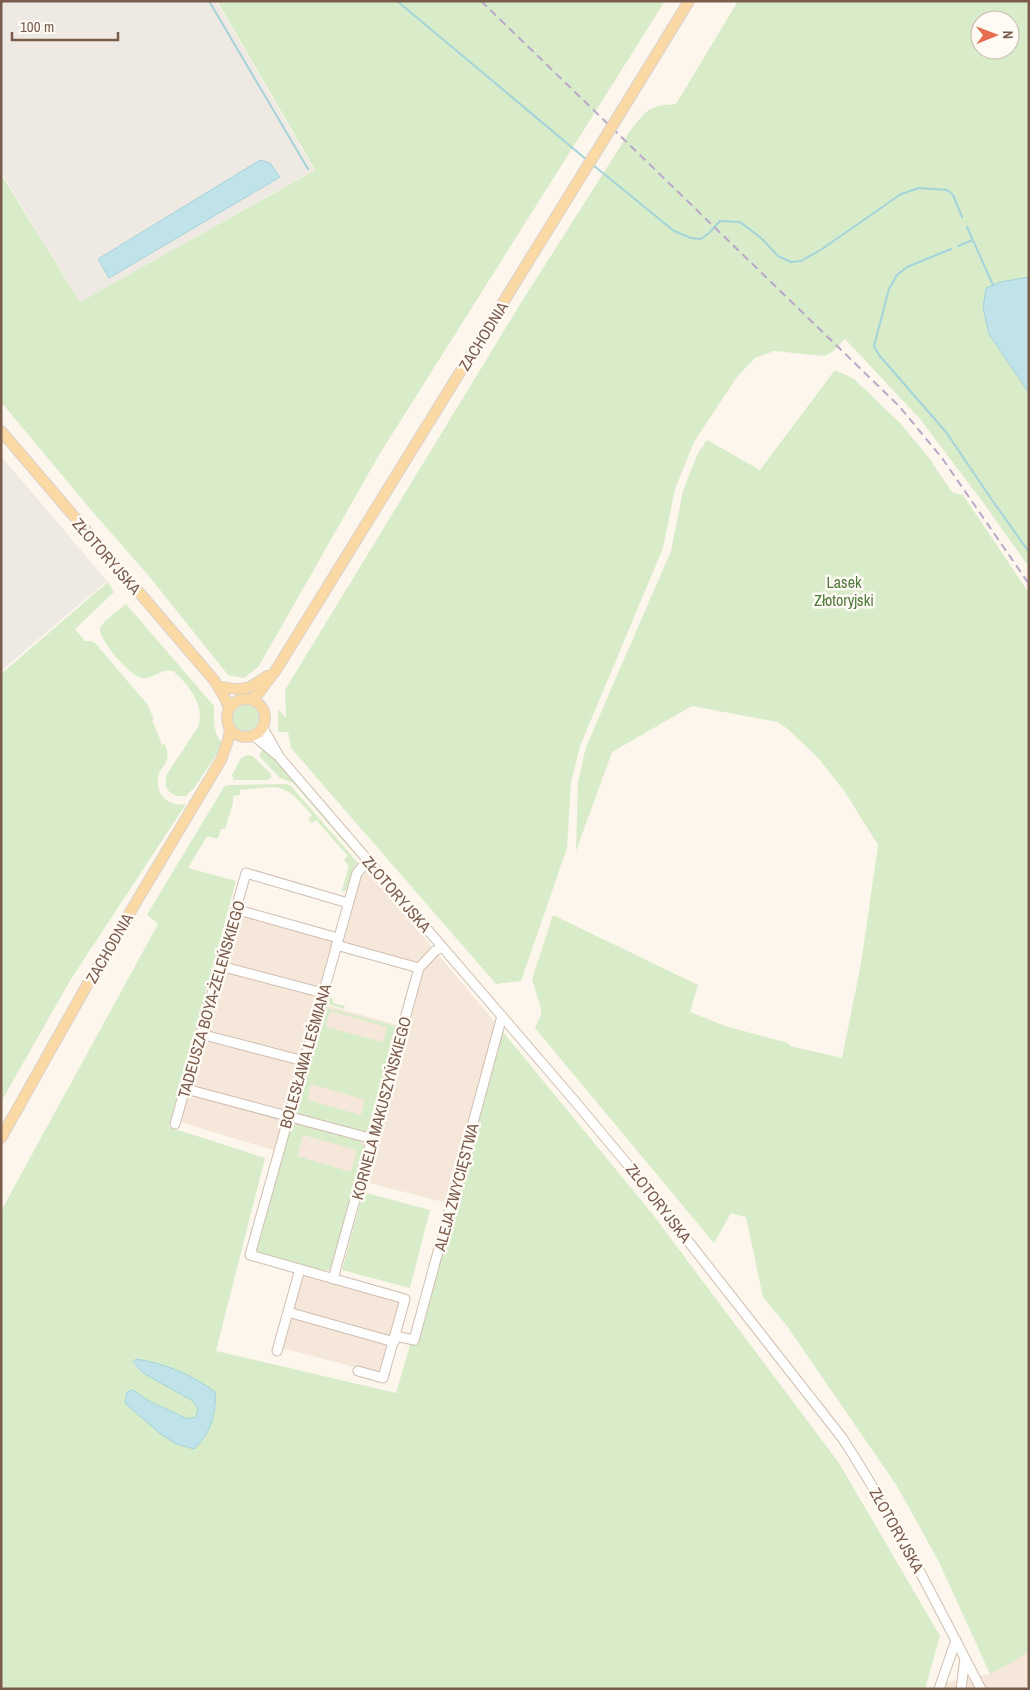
<svg xmlns="http://www.w3.org/2000/svg" width="1030" height="1690" font-family="'Archivo Narrow',sans-serif">
<style>
.residential{fill:#f5e8da}
.industrial{fill:#efe9e4}
.green{fill:#d8ecc9;fill-rule:evenodd}
.water{fill:#bfe3e8;stroke:#a5d3da}
.lines{fill:none;stroke-linecap:round;stroke-linejoin:round}
.stream{stroke:#a5d3da;stroke-width:2}
.minor-casing{stroke:#d1beb0;stroke-width:11}
.major-casing{stroke:#dad1cd;stroke-width:12}
.minor{stroke:#fff;stroke-width:9}
.major{stroke:#fbd9a5;stroke-width:10}
.rail{stroke:#b9a8c9;stroke-width:2;stroke-dasharray:8 5;stroke-linecap:butt}
.major-bridge-casing{stroke:#dad1cd;stroke-width:12;stroke-linecap:butt}
.major-bridge{stroke:#fbd9a5;stroke-width:10}
.labels{text-anchor:middle;stroke-width:5;stroke-linejoin:round;paint-order:stroke}
.street-label{font-size:16px;fill:#7a5c4d;stroke:#fffaf3}
.park-label{font-size:16px;fill:#537a41;stroke:#fffaf3}
</style>
<rect width="100%" height="100%" fill="#fdf6ec"/>
<path class="residential" d="M363,865l136,162 -48,177 -90,-23 58,-213 -83,-23 -57,207 -102,-31 59,-212 102,29z
M322,1004l79,22 -43,153 -78,-22z
M302,1272l100,28 -20,74 -101,-26z
M1029,1651v38h-92l1,-5 52,-10z"/>
<path class="industrial" d="M1,1h215l98,169 -234,132 -79,-130z
M1,456l106,125 -106,90z"/>
<path class="green" d="M217,1h448l-286,454 -120,211 -15,12 -16,-3 -80,-100 -56,-64 -91,-109v-228l79,128 235,-132z
M738,1h291v276l-29,5 -11,52 40,59v174l-44,-62 -65,-86 -75,-80 -14,14 -7,3 -50,-5 -19,7 -18,19 -43,65 -19,47 -12,59 -83,198 -9,36 -4,66 -46,133 -25,3 -205,-236 -3,-16h-10v-23l8,9 -1,-28 234,-384 113,-178c17,-20 17,-22 44,-24zM980,20h30v30h-30z
M835,370l19,9 47,45 28,34 23,34 11,3 66,98v1058l-18,12 -21,11 -51,-112 -42,-76 -110,-160 -24,-29 -17,-80 -15,-4 -17,30 -179,-215 6,-13v-6l-9,-30 21,-64 145,70 -8,27 35,14 63,17 2,3 52,12 19,-94 17,-119 -33,-53 -26,-33 -30,-29 -11,-8 -86,-16 -80,46 -36,99 2,-69 8,-35 85,-196 12,-60 15,-38 9,-13 53,30z
M108,582l6,10 -39,37 10,12h7l4,3 51,60 7,15 -2,1 10,25 3,-1c1,5 4,10 2,15 -2,7 -8,11 -9,18 -2,18 10,30 28,27l-115,175 -70,123v-428z
M126,604l88,102c0,13 -1,27 8,37v3l-27,41 -9,9c-15,2 -24,-7 -19,-22l31,-47c8,-20 -10,-44 -25,-56 -12,-3 -20,8 -31,7 -12,-1 -44,-39 -42,-50l5,-7z
M233 718a13 13 0 1 1 26 0a13 13 0 1 1-26 0Z
M264,749l25,25 67,80 3,5 -66,-76 -13,-5 -19,-20 -2,-4z
M247,755l6,1 18,18v4l-3,2h-34l-2,-5 9,-17z
M287,784l4,2 67,77c-8,9 -6,20 -13,28l-3,1v-3l7,-23 -5,-6 4,-4 -32,-36 -4,3 -4,-4 4,-4c-30,-34 -29,-29 -72,-25v5l-7,1v7l-8,26h-4l-3,10 -11,-3 -19,32 48,13 -67,246 96,31 -49,193 180,42 55,-189 48,-177 155,189 185,247 101,173 -15,53h-924v-478l157,-287 -11,-9 1,-2 76,-126 5,-2zM136,1359l80,46 -4,15 -9,21 -69,-51 15,11 39,18 8,-2 2,-8 -5,-8 -50,-28 -10,-10z
M329,996l4,3v4l12,3 -1,3 -16,-5 -1,4 73,19 -27,96 -10,12 -66,-18 -2,-9 31,-110zM330,1011l57,16 -4,15 -57,-15zM311,1084l54,16 -4,15 -54,-15z
M292,1123l68,18 4,6 -33,122 -6,2 -67,-18 -1,-4zM303,1135l54,15 -6,22 -54,-16z
M363,1192l67,18 -20,78 -68,-18z"/>
<path class="water" d="M260,160l10,3 10,14 -171,101 -11,-19z
M1029,277v116l-40,-59 -6,-26 3,-20 14,-6z
M136,1359c28,4 57,16 79,33 2,21 -5,43 -21,57l-18,-5 -18,-12 -33,-29 2,-11 6,-2 16,11 39,18 8,-2 2,-8 -5,-8 -50,-28 -10,-11z"/>
<g class="lines">
<path class="stream" d="M209,1l99,168
M397,1l190,159
M593,165l81,66 17,7 10,1 8,-6 11,-12 20,1 21,16 17,18 13,6 10,-1 21,-12 79,-55 18,-6 28,2 6,5 9,22
M967,227l26,58
M958,246l15,-6
M951,249l-44,18 -10,8 -8,14 -15,57 5,9 67,77 46,68 37,52"/>
<defs>
<path id="minor" d="M263,728l17,30 293,341 65,78 205,262c52,80 94,166 138,250
M254,736l23,19
M242,911l96,27
M336,945l83,23
M220,966l103,27
M208,1036l96,25
M186,1089l187,50
M175,1124l71,-251 102,30
M333,1279l86,-311 16,-17 7,-4
M288,1312l106,30
M395,1336l19,4 88,-324
M277,1351l23,-82
M358,1371l25,7 22,-79 -155,-44 107,-382 11,-13
M939,1689l17,-49
M961,1689l4,-31"/>
<path id="major" d="M632,94l57,-93
M1,431l213,249 12,20 3,9
M223,687c22,5 27,1 44,-11
M227 718a19 19 0 1 1 38 0a19 19 0 1 1-38 0Z
M251,699l7,-5 18,-24 304,-492
M1,1138l94,-167 126,-211 7,-20 2,-11"/>
</defs>
<use href="#minor" class="minor-casing"/>
<use href="#major" class="major-casing"/>
<use href="#minor" class="minor"/>
<use href="#major" class="major"/>
<path class="rail" d="M481,1l418,405 43,52 87,126"/>
<defs>
<path id="major-bridge" d="M580,178l52,-84"/>
</defs>
<use href="#major-bridge" class="major-bridge-casing"/>
<use href="#major-bridge" class="major-bridge"/>
</g>
<g class="labels">
<g class="street-label">
<text transform="translate(483 336) rotate(-58)" y="6">ZACHODNIA</text>
<text transform="translate(107 556) rotate(49)" y="6">ZŁOTORYJSKA</text>
<text transform="translate(397 894) rotate(49)" y="6">ZŁOTORYJSKA</text>
<text transform="translate(109 948) rotate(-60)" y="6">ZACHODNIA</text>
<text transform="translate(211 999) rotate(-74)" y="6">TADEUSZA BOYA-ŻELEŃSKIEGO</text>
<text transform="translate(305 1056) rotate(-74)" y="6">BOLESŁAWA LEŚMIANA</text>
<text transform="translate(381 1108) rotate(-75)" y="6">KORNELA MAKUSZYŃSKIEGO</text>
<text transform="translate(456 1187) rotate(-75)" y="6">ALEJA ZWYCIĘSTWA</text>
<text transform="translate(659 1203) rotate(52)" y="6">ZŁOTORYJSKA</text>
<text transform="translate(897 1530) rotate(61)" y="6">ZŁOTORYJSKA</text>
</g>
<g class="park-label">
<text x="844" y="588">Lasek<tspan x="844" dy="18">Złotoryjski</tspan></text>
</g>
</g>
<rect width="1030" height="1690" fill="none" stroke="#7a5c4d" stroke-width="5"/>
<g transform="translate(995 35) rotate(89)"><circle r="24" fill="#fffaf3" stroke="#cabbb1"/>
<path d="M0-4L9 19L0 12L-9 19Z" fill="#e76f51"/>
<text y="-8" font-size="14" font-weight="bold" text-anchor="middle" fill="#7a5c4d">N</text>
</g>
<path d="M12 32v8h106v-8" fill="none" stroke="#7a5c4d" stroke-width="2.5"/>
<text x="20" y="32" font-size="15" fill="#7a5c4d" stroke="#fffaf3" stroke-width="4" paint-order="stroke">100 m</text>
</svg>
